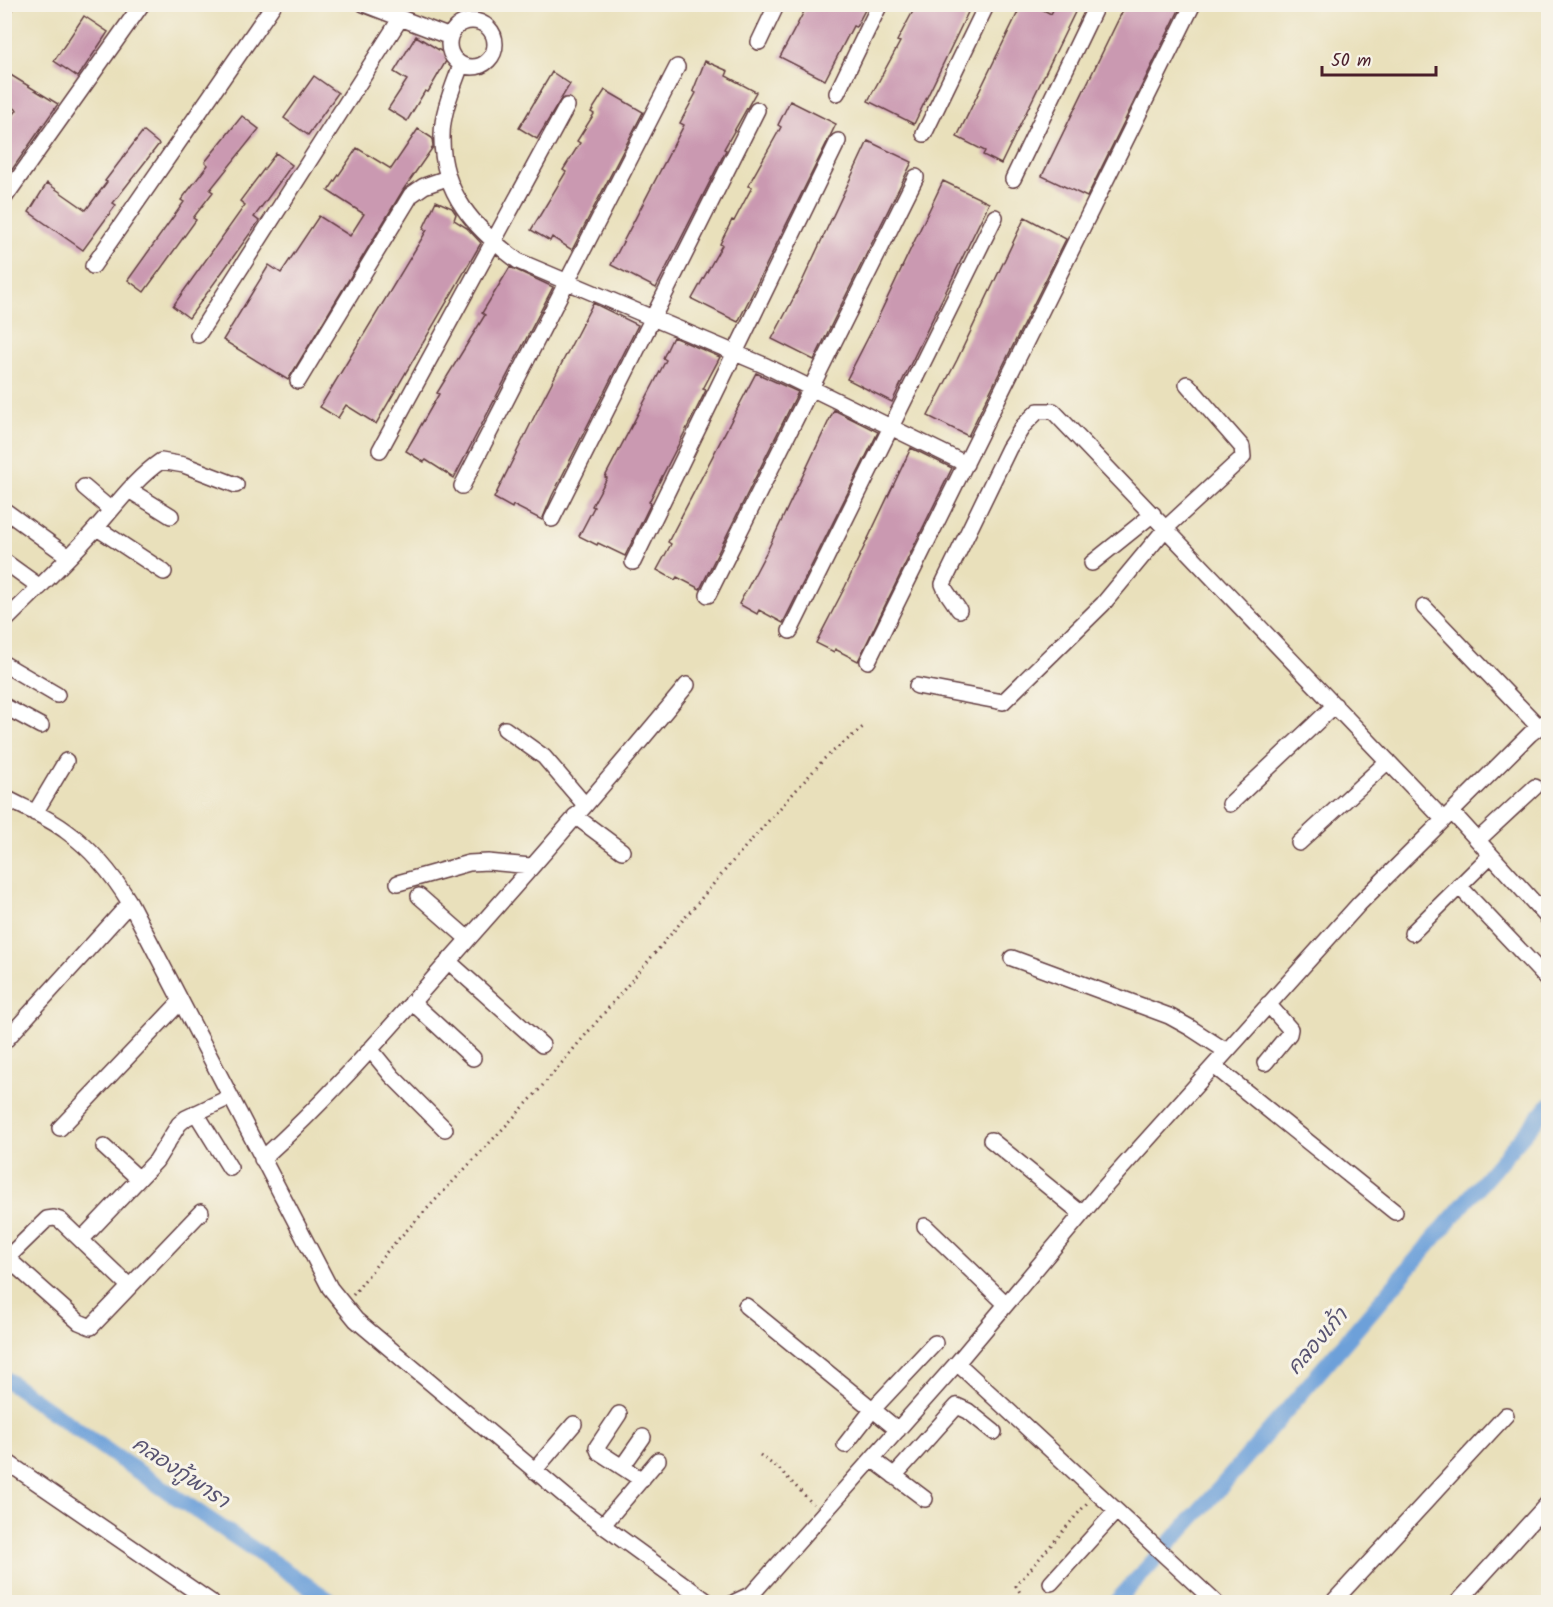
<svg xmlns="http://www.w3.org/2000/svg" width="1553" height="1607" font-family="Kalam,'Playpen Sans Thai',sans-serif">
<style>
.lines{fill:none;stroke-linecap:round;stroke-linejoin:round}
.canal{stroke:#6da0d9;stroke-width:16}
.building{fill:#ca99b1}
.minor-casing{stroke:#623c41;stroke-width:18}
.path{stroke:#623c41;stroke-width:3;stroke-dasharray:1.5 4.5;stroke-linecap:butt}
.minor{stroke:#fff;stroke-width:15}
.labels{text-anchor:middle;stroke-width:6;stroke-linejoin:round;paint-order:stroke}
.water-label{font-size:21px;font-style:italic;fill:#585371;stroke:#f7f3e8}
</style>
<rect width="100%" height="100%" fill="#f7f3e8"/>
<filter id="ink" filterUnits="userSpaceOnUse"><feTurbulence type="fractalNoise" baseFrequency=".0167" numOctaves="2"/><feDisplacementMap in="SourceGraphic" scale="12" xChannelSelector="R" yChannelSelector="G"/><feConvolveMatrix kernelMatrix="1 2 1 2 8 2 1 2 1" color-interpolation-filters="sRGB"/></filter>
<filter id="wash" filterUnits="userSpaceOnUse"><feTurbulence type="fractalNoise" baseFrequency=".008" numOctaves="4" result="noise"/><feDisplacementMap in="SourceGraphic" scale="24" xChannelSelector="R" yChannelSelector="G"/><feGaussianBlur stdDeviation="1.35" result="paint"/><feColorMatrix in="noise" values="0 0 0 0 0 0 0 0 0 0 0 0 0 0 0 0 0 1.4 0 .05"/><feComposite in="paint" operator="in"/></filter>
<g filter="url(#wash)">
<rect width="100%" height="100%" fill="#e9e0bb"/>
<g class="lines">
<path class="canal" d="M4,1378l108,76 220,148
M1116,1602l103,-113 329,-383"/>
</g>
<g id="blocks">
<path class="building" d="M808,4h60l-12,23 -3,-1 -28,54 -45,-23z
M917,4h55l-58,120 -46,-23 32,-59 -3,-1z
M1022,4h10l19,10 5,-10h23l-78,160 -18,-9 2,-4 -28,-14z
M1126,4h56l-95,193 -45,-21z
M84,16l24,16 -30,45 -24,-16z
M416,36l33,20 -21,36 -3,-1 -18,30 -19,-12 19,-29 -13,-8z
M705,61l23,10 -2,5 30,16 -32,57 2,1 -70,138 -45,-23 73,-140 -4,-2 16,-30 -3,-2z
M4,71l54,33 -54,77v-53l13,-18 -13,-9z
M552,72l18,12 -33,55 -18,-11z
M314,76l24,17 -30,42 -24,-17z
M605,90l38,22 -71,138 -20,-13 -2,4 -19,-11 35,-58 -3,-2 17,-27 -3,-2 17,-27 -3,-2z
M790,101l46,23 -98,198 -46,-23 30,-54 -2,-1 12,-24 2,1 18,-34 -4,-1 33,-59 -3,-2z
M242,116l17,13 -49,61 3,2 -20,26 3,2 -52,72 -16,-12 56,-78 -3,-2 27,-35 -3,-3z
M418,129l14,9 1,9 -30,43 -115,190 -65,-40 46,-75 12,8 38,-57 31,20 14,-22 -36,-23 29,-43 34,21z
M143,131l16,13 -46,59 3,2 -33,45 -54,-38 18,-29 39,27 21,-28 -2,-1z
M868,141l44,21 -98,198 -42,-21 29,-55z
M276,153l16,12 -38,52 5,4 -70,97 -16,-12 72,-101 -5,-4z
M943,181l46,22 -97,199 -45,-23 28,-55z
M436,201l16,7 4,6 -2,6 13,8 14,15 -105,181 -30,-19 -8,13 -18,-11 107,-177 -4,-1z
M1025,217l41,22 -98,197 -40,-20 29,-56z
M510,267l43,20 -99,191 -28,-18 -2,2 -18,-11 33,-57 -2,-1 48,-78 -3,-2z
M593,303l45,22 -86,171 -10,24 -29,-15 -1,3 -18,-10 42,-85z
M673,337l47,20 -17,32 3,1 -12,24 -45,88 2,1 -26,53 -27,-13 -1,2 -18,-9 15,-29 -2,-1 15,-28 -2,-1 61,-117 -3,-2z
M756,373l42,19 -98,197 -23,-12 -2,3 -18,-10 14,-26 -3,-2z
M834,410l44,22 -95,191 -24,-13 -2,4 -18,-10 29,-55z
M911,448l41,20 -94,193 -23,-12 -1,3 -18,-9 29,-56z"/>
</g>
</g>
<g filter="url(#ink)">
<use href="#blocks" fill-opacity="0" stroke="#623c41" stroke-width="1.5"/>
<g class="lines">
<defs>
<path id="minor" d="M364,4l86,33
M4,7l2,-3
M449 44a23 23 0 1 1 46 0a23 23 0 1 1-46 0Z
M759,42l18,-38
M461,65c-8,22 -19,47 -19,71 -1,57 33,93 76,125l248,105 200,98
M837,93l43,-89
M924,134l63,-130
M1013,179l84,-175
M5,197l137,-193
M93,266l181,-262
M198,335l202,-316
M298,381l113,-186 13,-9 23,-8
M380,450l187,-344
M462,486l215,-419
M84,487l27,23
M129,490l42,26
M4,510l65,47
M552,519l205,-409
M97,528l67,44
M4,561l36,26
M633,562l205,-421
M1092,563l61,-49
M708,595l208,-418
M1424,607l115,120
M959,610l-13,-19 -3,-7 66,-136 15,-23 14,-14h15l390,408
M4,622c31,-31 64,-62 93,-95 20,-23 39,-49 64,-66l23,4 52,20
M790,631l205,-414
M868,661l325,-657
M4,664l53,31
M917,686l86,16 100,-98 63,-76 77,-71 -1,-10 -55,-63
M4,706l37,20
M505,729l39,28 41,48
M4,797c20,11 44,20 62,34 27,19 47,44 64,72l200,385 26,32 227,191 125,91
M1230,804l105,-99
M1452,812l96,106
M35,813l31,-52
M575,816l47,35
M1478,840l57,-53
M1299,843l89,-82
M398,883l71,-20 19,-1 43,4
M1459,886l89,94
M419,896l49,43
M1412,933l79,-78
M1012,958l157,58 20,11 37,24
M448,961l94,84
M412,1002l61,56
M4,1042l126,-139
M370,1049l22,27 53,53
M1265,1063l24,-29 1,-5 -22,-25
M1214,1066l181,146
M196,1113l34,55
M60,1128l121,-127
M991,1140l91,74
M104,1147l35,32
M262,1159c67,-60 125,-128 184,-195 82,-92 163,-184 241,-279
M925,1226l81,78
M81,1240l75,-79 23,-37 7,-6 44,-21
M7,1258l72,64 12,5 110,-115
M4,1261l43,-42 7,-1 6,2 69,66
M746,1306l152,124
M957,1363l258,239
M619,1414l-22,33 2,5 43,28
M845,1445l28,-36 62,-66
M872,1459l53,40
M4,1460l207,142
M622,1467l21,-30
M534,1471l40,-47
M894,1476l63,-70 11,5 26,21
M602,1526l56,-66
M1051,1583l65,-72
M735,1602l17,-8 205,-231 145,-173 257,-286 171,-170 18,-14
M1333,1602l173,-187
M1458,1602l90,-99"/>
</defs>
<use href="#minor" class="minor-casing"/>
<path class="path" d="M353,1295l36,-46 143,-151 206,-243 87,-97 38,-31
M760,1455l20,15 33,34
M1026,1602l-10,-16 71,-83"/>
<use href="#minor" class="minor"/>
</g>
</g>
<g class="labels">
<g class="water-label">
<text transform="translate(1317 1341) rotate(-49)" y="7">คลองเก้า</text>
<text transform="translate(181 1472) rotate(34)" y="7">คลองกู้พารา</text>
</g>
</g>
<rect width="1553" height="1607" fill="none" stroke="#f7f3e8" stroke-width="24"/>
<path d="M1322 66v9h114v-9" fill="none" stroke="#4a1f2b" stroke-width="3"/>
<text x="1331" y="66" font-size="18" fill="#4a1f2b" stroke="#f7f3e8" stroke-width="4.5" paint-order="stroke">50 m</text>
</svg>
